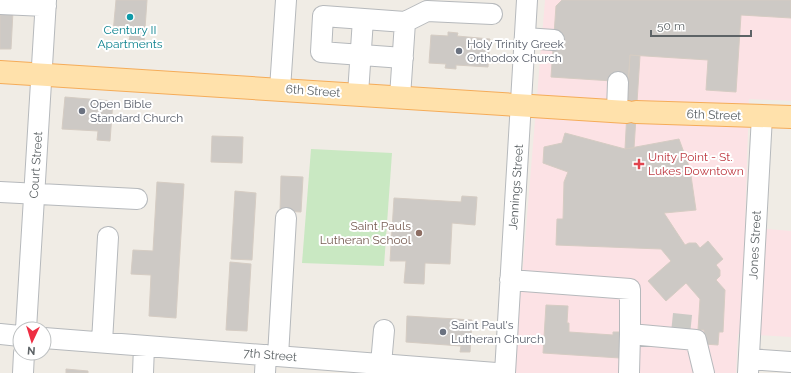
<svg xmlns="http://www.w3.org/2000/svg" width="791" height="373" font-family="Raleway,sans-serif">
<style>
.medical{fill:#fce2e5}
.green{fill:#c9e8c2}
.building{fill:#cdc9c5;stroke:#d5ccc3}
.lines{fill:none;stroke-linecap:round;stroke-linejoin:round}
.minor-tunnel{stroke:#cbcac5;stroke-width:20;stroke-dasharray:20 10;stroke-linecap:butt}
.minor-casing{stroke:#b6b9bc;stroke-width:22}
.major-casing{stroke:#f5ac59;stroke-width:24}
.minor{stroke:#fff;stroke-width:20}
.major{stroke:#ffe1ab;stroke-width:22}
.culture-dot{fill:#0f9aa8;stroke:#fff;stroke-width:1.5}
.worship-dot{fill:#6b7280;stroke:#fff;stroke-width:1.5}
.health-dot{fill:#e0444e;stroke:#fff;stroke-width:1.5}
.education-dot{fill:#8d6e63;stroke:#fff;stroke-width:1.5}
.labels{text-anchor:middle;stroke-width:4;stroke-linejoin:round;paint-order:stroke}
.culture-label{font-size:12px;fill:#0d838f;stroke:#fff}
.worship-label{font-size:12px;fill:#5b616d;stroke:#fff;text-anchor:start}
.street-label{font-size:12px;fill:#5d6366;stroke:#fff}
.health-label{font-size:12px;fill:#be3a42;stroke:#fff;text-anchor:start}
.education-label{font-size:12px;fill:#785e54;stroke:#fff;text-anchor:end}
</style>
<rect width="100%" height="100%" fill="#f0ece5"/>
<path class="medical" d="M545,0h246v101l-42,-2 -4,128 46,4v106l-53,-3 -2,39h-222z"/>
<path class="green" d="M311,149l81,4 -8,113 -82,-3z"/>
<path class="building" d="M116,0h31l-3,43 -15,-2 1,-5 -17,-3z
M562,0h229v18l-50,-3 -5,77 -30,-2 2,-30 -78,-5 -2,27 -77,-5 5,-71z
M0,11h13l-2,38h-11z
M448,32l10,1 -1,3 33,3 -2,28 -32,-2v4l-11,-1 1,-4 -17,-1 2,-28 17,1z
M630,55l10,1 -6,92 -9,1z
M65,97l48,4 -3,40 -13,-1 1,-9 -36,-2z
M565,133l60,16 54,-10 11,30 6,41 -32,3 21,32 4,-2h7l4,5 8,-7 15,18 -7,6 4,5v6l-4,4 9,10 -2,42h-4l-1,13 -14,-1v-14h-6l2,-31 -14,-16 -20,18 -18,-20 23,-20 -10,-12 -105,-4 1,-26h6l1,-37 4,-10 -25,-9 1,-16 18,-4z
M212,136l31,1 -1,26 -31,-1z
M281,176l22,1 -2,35 -21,-1z
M157,182l27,2 -8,134 -27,-2 2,-41 -20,-1 2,-24 20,1z
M235,191l21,2 -4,67 -21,-1z
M462,196l15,1 -2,28 -23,-2 -2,41 -25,-1 -1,21 -20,-1 2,-22h-16l4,-63 67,4z
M230,262l21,2 -4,67 -21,-1z
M546,305l22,1 -1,17h2v9l44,3v-3h9l-2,26 -77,-5z
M407,316l65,4 -2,32h-10l1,-6 -55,-4z
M66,369l22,2v2h-22z"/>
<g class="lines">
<path class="minor-tunnel" d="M672,323l19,2"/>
<defs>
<path id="minor" d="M0,4l46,2
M525,38l29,2
M403,58l-82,-6 2,-36 82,6 22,-11 65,3
M280,89l6,-89
M358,94l5,-75
M400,97l5,-75
M617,111l1,-29
M0,192l137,7
M510,280l120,9v45l66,6 8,33
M26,329l20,-329
M0,334l20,2
M44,338l452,35
M102,342l6,-105
M278,356l8,-138
M749,359l42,3
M381,364l3,-34
M23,373l1,-20
M143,373l1,-27
M265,373l1,-18
M505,373l22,-373
M629,373l1,-39
M748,373l14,-257"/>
<path id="major" d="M0,72l627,40
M636,112l155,5"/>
</defs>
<use href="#minor" class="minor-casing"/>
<use href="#major" class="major-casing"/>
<use href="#minor" class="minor"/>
<use href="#major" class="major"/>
</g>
<circle class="culture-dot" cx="130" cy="17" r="4"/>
<g class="worship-dot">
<circle cx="459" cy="51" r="4"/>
<circle cx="82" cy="111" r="4"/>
<circle cx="443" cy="332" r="4"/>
</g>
<path class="health-dot" d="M637 158h4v4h4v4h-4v4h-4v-4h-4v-4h4z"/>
<circle class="education-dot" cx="419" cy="233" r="4"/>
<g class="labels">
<g class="culture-label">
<text x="130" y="34">Century II<tspan x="130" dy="14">Apartments</tspan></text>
</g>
<g class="worship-label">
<text x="467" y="48">Holy Trinity Greek<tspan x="467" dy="14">Orthodox Church</tspan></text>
<text x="90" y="108">Open Bible<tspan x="90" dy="14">Standard Church</tspan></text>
<text x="451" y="329">Saint Paul's<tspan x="451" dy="14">Lutheran Church</tspan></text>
</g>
<g class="street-label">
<text transform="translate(313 91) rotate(4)" y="4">6th Street</text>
<text transform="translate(714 115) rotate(2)" y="4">6th Street</text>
<text transform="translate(36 165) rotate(-86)" y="4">Court Street</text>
<text transform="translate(516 187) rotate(-86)" y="4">Jennings Street</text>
<text transform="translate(755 245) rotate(-87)" y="4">Jones Street</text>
<text transform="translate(270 355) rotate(5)" y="4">7th Street</text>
</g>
<g class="health-label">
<text x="648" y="161">Unity Point - St.<tspan x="648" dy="14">Lukes Downtown</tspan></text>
</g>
<g class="education-label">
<text x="411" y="230">Saint Pauls<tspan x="411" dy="14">Lutheran School</tspan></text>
</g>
</g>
<g transform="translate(32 341) rotate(184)"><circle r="19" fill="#ffffff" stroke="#bec1c2"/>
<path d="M0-3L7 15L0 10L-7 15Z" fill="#ee2e43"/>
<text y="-6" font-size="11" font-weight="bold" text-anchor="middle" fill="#5d6366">N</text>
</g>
<path d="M651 30v6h100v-6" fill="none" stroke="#5d6366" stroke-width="2"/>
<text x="657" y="30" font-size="12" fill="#5d6366" stroke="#ffffff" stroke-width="3" paint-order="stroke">50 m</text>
</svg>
